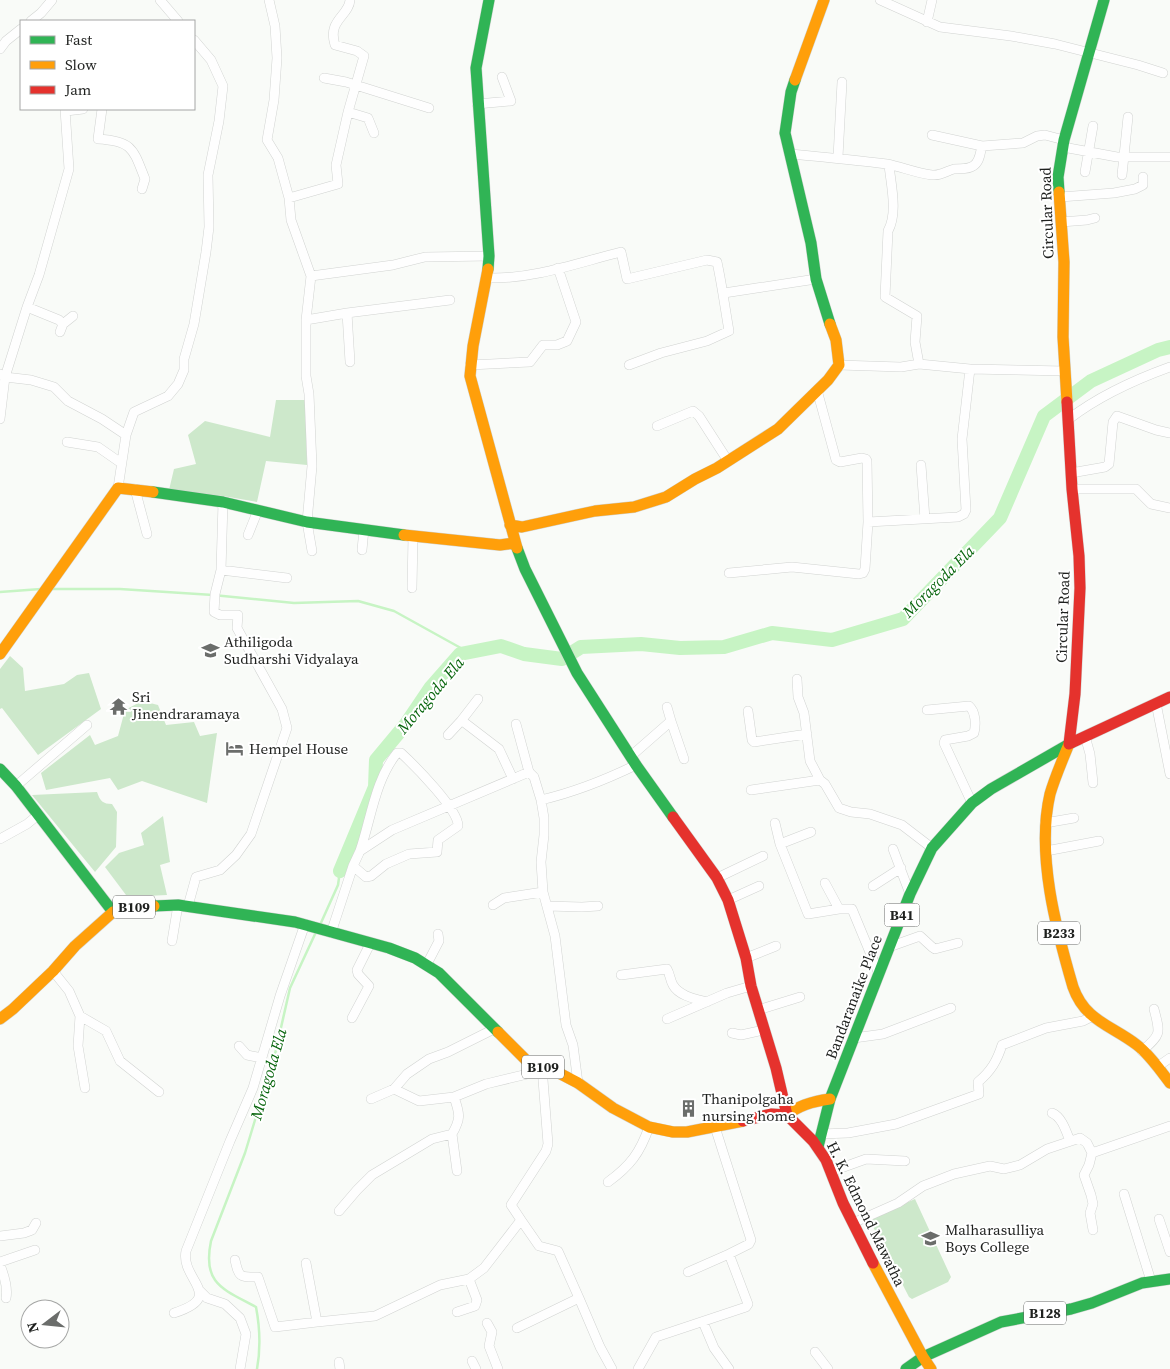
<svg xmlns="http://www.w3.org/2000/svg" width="1170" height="1369" font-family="'Source Serif 4',serif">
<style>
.green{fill:#cde8cb}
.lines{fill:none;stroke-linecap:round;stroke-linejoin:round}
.stream{stroke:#c7f4c4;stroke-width:2.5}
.river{stroke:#c7f4c4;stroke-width:14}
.street-casing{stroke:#d1d3d1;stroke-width:10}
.fast-casing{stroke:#d1d3d1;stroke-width:12}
.slow-casing{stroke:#d1d3d1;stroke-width:12}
.jam-casing{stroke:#d1d3d1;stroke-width:12}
.street{stroke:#fefefe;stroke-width:9}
.fast{stroke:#30b455;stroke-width:11}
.slow{stroke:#ff9f0a;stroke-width:11}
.jam{stroke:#e5322d;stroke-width:11}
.labels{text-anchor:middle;stroke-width:4;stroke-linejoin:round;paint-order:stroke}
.shield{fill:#fff;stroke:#626462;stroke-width:1}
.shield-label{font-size:14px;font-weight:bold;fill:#1f211f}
.street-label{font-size:15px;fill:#1f211f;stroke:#fff}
.poi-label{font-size:15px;fill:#1f211f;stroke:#fff;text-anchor:start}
.water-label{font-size:16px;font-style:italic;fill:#09660e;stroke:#fff}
</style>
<rect width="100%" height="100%" fill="#f9fbf8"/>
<path class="green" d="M276,400h30l1,65 -41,-4 -9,41 -34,-6 -54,-6 5,-21 22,-5 -8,-29 17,-14 65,16z
M10,656l13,12 2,23 39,-7 13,-9 12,-2 12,36 -63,46 -36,-47 -2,1v-40z
M142,701l16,4 8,20 28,-3 6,14 17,-3 -10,70 -65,-22 -24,9 -8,-12 -64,12 -5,-17 49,-38 5,10 23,-9 7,-26z
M97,792c3,9 6,12 15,12l5,8 -1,35 -21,25 -63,-77z
M163,816l7,46 -10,3 7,30 -21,1 -17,3 -24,-32 14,-14 25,-8 -3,-12z
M915,1199l36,78 -3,5 -36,17 -3,-2 -40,-78z"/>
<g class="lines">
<path class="stream" d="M51,589h69l93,6 81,8 64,-2 36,10 74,41
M0,592l41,-3
M320,925l18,-40 2,-14
M257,1369c4,-22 3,-41 -1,-62 -33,-18 -54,-23 -45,-66l34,-88 30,-99 15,-66 26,-56"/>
<path class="river" d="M340,871l35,-84 1,-27 30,-36 25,-37 29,-33 41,-8 23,8 38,5 19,-12 60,-3 39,4 44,-1 48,-14 60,7 71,-21 97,-101 44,-102 47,-35 67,-31 12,-3"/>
<defs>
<path id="street" d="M160,0l18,21
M269,0l6,26 2,32 -3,42 -7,40 11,18 11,40 2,22 20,56 -5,44v56l3,18 3,72 -5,56 5,29
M880,0l60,27 71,9 44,8 83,21 25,8
M31,21l10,-8 11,-13
M927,22l5,-22
M0,49l6,-8 15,-12
M324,78l22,4 83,26
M477,104l34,-3 -9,-24
M102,109l-4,30c35,2 35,10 47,40l-3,10
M66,111l17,-2
M348,112l20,6 6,15
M932,135l50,11 41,-3 14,-7 8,-1 19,5
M1063,147l54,10h53
M791,154c32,3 64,6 96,10 15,3 29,9 45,11 9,1 14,-4 22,-6 6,-1 13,1 19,-3 7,-4 7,-13 9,-20
M838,157l4,-75
M889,165c2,20 9,48 -1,66l-3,66 32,19 -2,26 4,22
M1085,172l8,-46
M1122,175l6,-58
M1060,197l54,-4 21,-4 8,-4v-8
M289,198l49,-14 -2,-19 12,-53 16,-56 -7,-5 -22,-6c-8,-25 14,-29 15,-45
M1061,222l26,-2 8,-2
M311,276l82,-11 32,-8 64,-1
M488,278c46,1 89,-15 133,-26l6,27 80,-19 10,2c5,23 8,46 12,69l-22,10 -46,12 -32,12
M724,293l92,-14
M27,307l32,13 4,4 -3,8
M347,313l3,49
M306,320l41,-7 103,-13
M63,324l10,-8
M470,365l60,-3 13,-17h14l10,-4 9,-19 -18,-54
M839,365l62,2 18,-3 51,5 95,2
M0,374l5,3 26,3 23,7 14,14 34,18 24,16
M0,419l5,-42 22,-70 12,-32 30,-106 -4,-60
M1069,419c30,-23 65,-39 101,-52
M657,426l36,-15 6,5 29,45
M67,442l31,5 23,16
M921,465l4,54
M1071,473l34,-6 4,-3 4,-42 4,-6 39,14 14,3
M118,488l8,-53 8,-23 34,-16 10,-12 6,-14v-11l10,-35 12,-72 3,-25 -1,-52 11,-54 4,-35 -12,-26 -17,-20
M135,489l12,45
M1072,489h64l15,15 19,4
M868,522l90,-5 6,-3 2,-4 -4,-71 8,-70
M248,535l10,-25
M362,550l2,-21
M221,570l66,8
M729,573l63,-6 67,7 4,-1 2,-4 3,-47 -1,-61 -1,-2 -4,-1 -22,4 -4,-2 -19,-70
M412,588l1,-52
M797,679l1,18 6,16 6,48 10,19 5,4 14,24 12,4 19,2 32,11 30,23
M1156,703l14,71
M667,707l4,14
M927,710l42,-4c7,6 7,19 5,27l-6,3 -23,4 -1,3 28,60
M748,711l4,29 2,2 53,-8
M461,721l17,-22
M516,724l13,48
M448,735l13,-14 4,2 34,26 14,30
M1085,736l5,18 3,29
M631,756l40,-35 13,38
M16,786l71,-61
M751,790l69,-10
M541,800l3,18v17l-3,27 2,30 12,44 11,89 7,20 5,38
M775,823l5,21 28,70 31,-5h13l27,65
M1045,823l29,-5
M0,839l27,-15 11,-9
M780,844l31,-12
M893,849l17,45
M1046,851l53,-10
M353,866l13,11 5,-1 15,-12 23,-10 28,-2 1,-12 20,-14c1,-16 -44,-61 -57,-73h-4c-22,27 -26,66 -37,98
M717,878l46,-22
M825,883l14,26
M873,886l28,-18
M728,900l31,-14
M493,905l11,-7 39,-6
M188,906l8,-29 24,-7 16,-15 15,-21 36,-106 -5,-19 -45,-81 1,-13h-18l-6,-3 1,-18 6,-24 2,-68
M547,906l35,1 16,-1
M331,933l22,-67 7,-15 32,-21 137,-58 5,5 7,23c34,-8 64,-20 95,-35
M172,941l6,-36
M889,947l31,-11 12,11 3,2 23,-6
M746,958l30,-12
M427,964l12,-23 -1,-7
M53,971l16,20 11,25 -2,30 7,42
M621,975l46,-6c3,5 3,11 6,16 6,11 23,14 34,17
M758,1010l42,-13
M80,1016l26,15 14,30 39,31
M352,1018l17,-32 -11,-12 -1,-4 13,-26
M667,1019l60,-26 24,-7
M732,1033l9,2 23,-5
M854,1038l29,-4 68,-26
M239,1046l8,9 15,3
M1142,1051c20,-17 18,-18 12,-42
M1157,1067l13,-9
M394,1089l13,-15 22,-15 19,-7 46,-23
M371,1099l23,-10 25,12 35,-4 32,-13 50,-12 6,-5
M1052,1113c10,4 14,18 18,28
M452,1134l5,37
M821,1134l27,-1 48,-9 83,-30 -1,-12c13,-11 19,-21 24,-37l44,-17 37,-7 10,-5
M830,1172l36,-13 39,2
M608,1182c22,-16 32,-29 41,-55
M1124,1194l27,87
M339,1211l18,-21 15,-15 60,-36 20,-5c9,-15 8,-20 2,-37
M1159,1219l11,33
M521,1220l18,26 19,5 21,47
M853,1223l45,-20 25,-17 31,-12 36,-8 14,3 16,-4 27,-16 33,-11 7,5 5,10
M1093,1230l-3,-17 3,-9 -2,-9 -7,-20 5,-10 3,-12 78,-27
M0,1236l24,-3 8,-3 4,-7
M235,1260c4,18 5,17 23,17l17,50 42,-5
M0,1262l35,-12
M306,1263l11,59 58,-6 65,-31 29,-6 15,-11 37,-48 -10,-15 35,-54 2,-7 -6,-77
M0,1265c4,10 8,23 6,33
M688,1272l41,-18
M200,1291l7,7 18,6 15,14 6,16 -6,35
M457,1312l18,-6 2,-6 -8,-21
M174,1313c53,-17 6,-33 12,-62l44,-110 23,-53 27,-92 25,-72
M703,1322l11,26 15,21
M487,1323l5,9 -3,14 9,23
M517,1328l62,-30 21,49 12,22
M815,1352l13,17
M472,1361l4,8
M339,1362l1,7
M638,1369l18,-32 90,-30 2,-3 -19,-50 20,-10 2,-4 -36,-113"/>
<path id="fast" d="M795,80l-4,12 -6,41 26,110 5,36 14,45
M1059,192l-1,-15 6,-37 40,-140
M488,269l1,-13 -13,-188 13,-68
M153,492l70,10 84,20 97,13
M517,548l8,21 52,104 59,92 37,52
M0,769l16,17 97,126
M154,906l24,-1 117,17 94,26 26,10 24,15 59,59
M818,1147l12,-48 80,-205 22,-46 40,-45 19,-14 80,-46
M906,1369l17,-12 78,-35 70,-13 21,-6 50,-20 28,-4"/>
<path id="slow" d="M795,80l29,-80
M1059,192l5,70 -1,75 4,65
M488,269l-15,77 -3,30 47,172
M510,525l12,2 73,-16 39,-4 32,-10 29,-18 22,-11 61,-39 50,-49 11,-15 -3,-25 -6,-16
M404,535l96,10 15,-2
M0,654l118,-166 35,4
M1069,744c-7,17 -14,33 -19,50 -14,60 6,135 23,193 12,34 38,38 64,58 13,10 23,25 33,38
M0,1019l13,-10 40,-38 22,-25 38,-34 16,-5 25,-1
M498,1032l28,28 29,11 23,12 35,25 36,19 24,5h14l56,-11
M787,1115c12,-10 27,-14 43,-16
M873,1263l50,94
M923,1357l8,12"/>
<path id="jam" d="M1067,402l5,87 7,67 1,32 -5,106 -6,50
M1071,743l99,-46
M673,817l44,61 11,22 18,58 5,28 25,82 11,47
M743,1121l28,-7 16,1 26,26 13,19 17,43 30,60"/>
</defs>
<use href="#street" class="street-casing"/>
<use href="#fast" class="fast-casing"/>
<use href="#slow" class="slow-casing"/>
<use href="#jam" class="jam-casing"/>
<use href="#street" class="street"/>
<use href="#fast" class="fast"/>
<use href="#slow" class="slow"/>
<use href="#jam" class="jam"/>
</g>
<defs>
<symbol id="school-bare" viewBox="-9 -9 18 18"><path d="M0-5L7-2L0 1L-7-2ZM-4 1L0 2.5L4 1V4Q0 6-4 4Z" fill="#6b6d6b" stroke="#fff" stroke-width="2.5" paint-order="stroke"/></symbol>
<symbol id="temple-bare" viewBox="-9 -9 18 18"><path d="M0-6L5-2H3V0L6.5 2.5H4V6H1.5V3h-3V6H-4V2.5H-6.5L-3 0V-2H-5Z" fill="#6b6d6b" stroke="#fff" stroke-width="2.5" paint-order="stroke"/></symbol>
<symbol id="hotel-bare" viewBox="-9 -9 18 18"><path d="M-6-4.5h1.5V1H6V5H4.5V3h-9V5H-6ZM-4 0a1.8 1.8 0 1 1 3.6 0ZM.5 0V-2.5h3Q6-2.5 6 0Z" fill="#6b6d6b" stroke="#fff" stroke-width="2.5" paint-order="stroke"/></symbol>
<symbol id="building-bare" viewBox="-9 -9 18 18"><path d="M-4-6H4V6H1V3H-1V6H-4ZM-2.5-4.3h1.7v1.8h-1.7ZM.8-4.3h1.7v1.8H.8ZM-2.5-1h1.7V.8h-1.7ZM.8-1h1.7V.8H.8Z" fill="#6b6d6b" stroke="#fff" stroke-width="2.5" paint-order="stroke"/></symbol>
</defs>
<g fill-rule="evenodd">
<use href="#school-bare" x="198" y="638" width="25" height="25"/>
<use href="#temple-bare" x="106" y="694" width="25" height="25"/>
<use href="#hotel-bare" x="222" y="736" width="25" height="25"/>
<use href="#building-bare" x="676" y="1096" width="25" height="25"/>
<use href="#school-bare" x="918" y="1226" width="25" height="25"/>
</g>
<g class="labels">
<g class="shield">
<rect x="113" y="895.5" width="42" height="23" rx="4"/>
<rect x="884.5" y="903.5" width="35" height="23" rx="4"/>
<rect x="1038" y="921.5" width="42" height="23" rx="4"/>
<rect x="522" y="1055.5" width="42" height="23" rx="4"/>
<rect x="1024" y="1301.5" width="42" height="23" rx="4"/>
</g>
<g class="shield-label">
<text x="134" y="912">B109</text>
<text x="902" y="920">B41</text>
<text x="1059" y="938">B233</text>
<text x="543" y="1072">B109</text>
<text x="1045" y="1318">B128</text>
</g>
<g class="street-label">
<text transform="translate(1047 213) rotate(-92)" y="5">Circular Road</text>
<text transform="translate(1063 617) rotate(-88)" y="5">Circular Road</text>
<text transform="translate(854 997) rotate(-69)" y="5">Bandaranaike Place</text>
<text transform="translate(866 1214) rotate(64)" y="5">H. K. Edmond Mawatha</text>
</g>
<g class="poi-label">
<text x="224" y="647">Athiligoda<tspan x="224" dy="17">Sudharshi Vidyalaya</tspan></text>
<text x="132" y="702">Sri<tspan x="132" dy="17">Jinendraramaya</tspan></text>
<text x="249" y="754">Hempel House</text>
<text x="702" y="1104">Thanipolgaha<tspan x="702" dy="17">nursing home</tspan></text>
<text x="945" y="1235">Malharasulliya<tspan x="945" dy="17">Boys College</tspan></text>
</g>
<g class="water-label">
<text transform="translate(938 581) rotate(-45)" y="6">Moragoda Ela</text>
<text transform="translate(430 695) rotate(-50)" y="6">Moragoda Ela</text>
<text transform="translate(268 1074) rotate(-74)" y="6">Moragoda Ela</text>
</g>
</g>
<rect x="20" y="20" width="175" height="90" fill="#ffffff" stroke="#a5a6a5"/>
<rect x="30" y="36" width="25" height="8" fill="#30b455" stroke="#a5a6a5"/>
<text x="65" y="45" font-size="15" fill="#1f211f">Fast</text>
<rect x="30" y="61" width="25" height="8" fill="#ff9f0a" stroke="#a5a6a5"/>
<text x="65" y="70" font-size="15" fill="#1f211f">Slow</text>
<rect x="30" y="86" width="25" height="8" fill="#e5322d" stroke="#a5a6a5"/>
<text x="65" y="95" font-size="15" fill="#1f211f">Jam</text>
<g transform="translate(45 1324) rotate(254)"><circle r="24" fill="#ffffff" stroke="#a5a6a5"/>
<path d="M0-4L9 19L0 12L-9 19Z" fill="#6b6d6b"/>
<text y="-8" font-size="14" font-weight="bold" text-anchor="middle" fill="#1f211f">N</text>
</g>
</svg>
